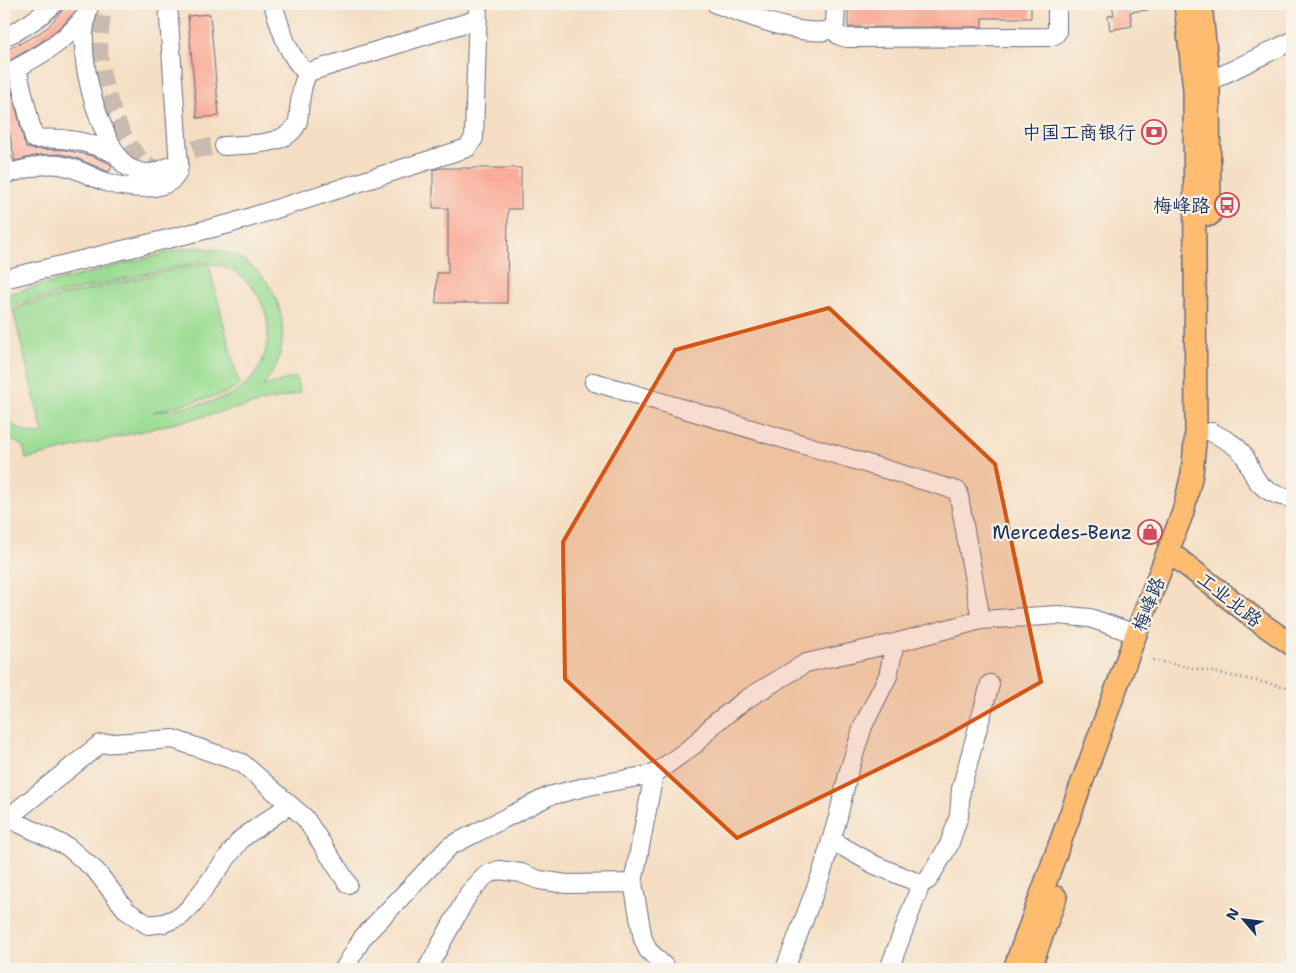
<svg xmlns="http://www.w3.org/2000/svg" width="1296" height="973" font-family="'Shantell Sans','LXGW WenKai TC',sans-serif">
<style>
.green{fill:#9cdd94;stroke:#5c8679}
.building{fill:#f9ac97}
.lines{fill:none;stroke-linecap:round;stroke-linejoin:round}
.minor-tunnel{stroke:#c9bbaf;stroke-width:18;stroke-dasharray:18 9;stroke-linecap:butt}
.minor-casing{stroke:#676c81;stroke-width:20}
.major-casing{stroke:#676c81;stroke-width:24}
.path{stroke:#676c81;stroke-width:2.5;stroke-dasharray:1 4;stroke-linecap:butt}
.minor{stroke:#fff;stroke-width:18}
.major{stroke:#fdbc70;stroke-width:21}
.marked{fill:#d45514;fill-opacity:0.2;stroke:#d45514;stroke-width:4;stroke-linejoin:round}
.labels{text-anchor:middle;stroke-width:4.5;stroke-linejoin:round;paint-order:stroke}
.poi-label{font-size:19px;fill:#1b2f5e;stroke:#f7f3e8;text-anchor:end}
.street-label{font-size:19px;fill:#1b2f5e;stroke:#f7f3e8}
</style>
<rect width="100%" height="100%" fill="#f7f3e8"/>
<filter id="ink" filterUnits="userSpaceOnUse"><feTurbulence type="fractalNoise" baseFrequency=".02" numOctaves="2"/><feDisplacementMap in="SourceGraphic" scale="10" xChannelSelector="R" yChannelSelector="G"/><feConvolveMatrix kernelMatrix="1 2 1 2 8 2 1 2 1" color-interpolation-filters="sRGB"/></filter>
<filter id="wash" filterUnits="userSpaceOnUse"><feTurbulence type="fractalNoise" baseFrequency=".0096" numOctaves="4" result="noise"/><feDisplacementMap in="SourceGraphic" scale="20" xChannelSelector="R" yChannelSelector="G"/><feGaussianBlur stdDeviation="1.12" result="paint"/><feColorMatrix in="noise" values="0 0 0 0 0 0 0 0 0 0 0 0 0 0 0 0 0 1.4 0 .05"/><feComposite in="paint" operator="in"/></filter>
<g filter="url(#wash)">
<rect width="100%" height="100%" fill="#f5dec3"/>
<path class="green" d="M195,247c13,1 26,3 38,8 40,17 59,63 45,105 -3,10 -10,18 -15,26l33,-9 4,16 -274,66 -3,-13 -19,-10v-18c10,8 26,19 39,15l-30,-123 12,-5 173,-41 11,1 30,120 -15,9 -71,18c20,-2 69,-10 85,-21 40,-28 40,-89 0,-117 -12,-8 -26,-11 -40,-12l-173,40 -12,5 -9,9v-19l7,-4 171,-44z"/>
<g id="blocks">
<path class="building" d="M68,4l9,5 -13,15 -24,19 -28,16 -6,6h1v5l17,71 2,6 4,2 35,1 27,6 17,7 3,3 -3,6 -33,-14 -16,-4 -21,1 -24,6 -11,-55v-55l31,-15 13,-9z
M848,4h183v14h-49v9h-134z
M1112,4h36v6l-18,2 2,14 -22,4 -2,-14 6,-1z
M210,14l9,102 -22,2 -9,-102z
M441,168h80v41h-13l-1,94h-71l1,-30h11v-65h-15v-38z"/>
</g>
</g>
<g filter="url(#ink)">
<use href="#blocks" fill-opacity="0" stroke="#676c81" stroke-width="1"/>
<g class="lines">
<path class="minor-tunnel" d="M102,16c-3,17 -4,35 -1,53 4,26 26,98 58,100 18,2 17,-14 31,-19 10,-3 23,-3 34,-4"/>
<defs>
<path id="minor" d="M90,4c-15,41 0,96 18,135 5,8 9,19 17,26 5,4 14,7 21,8 11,1 23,-7 33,-11
M273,4c8,25 14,52 35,70
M716,4c30,10 79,31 109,27 5,-1 7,-3 10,-6l1,-21
M86,15c-18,24 -43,39 -69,53l17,71c31,-2 54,2 82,15
M831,29l9,7 7,2 201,-1 7,-2 2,-3v-28
M4,37c19,-8 35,-19 50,-33
M1198,87l94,-46
M224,146c21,-2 66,1 74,-25 1,-6 1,-13 2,-19 2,-11 2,-21 9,-30l169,-53
M4,163l2,8 4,2c16,-4 32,-10 49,-8 18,2 33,13 50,18 19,6 67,11 70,-16l-11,-163
M4,279l225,-55 238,-76 7,-10 4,-134
M594,382l364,109 23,129
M1211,432c11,6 24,11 32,22 4,5 6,12 9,18 8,17 21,24 40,26
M654,774l-21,109 10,56 5,11 19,19
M8,818l60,29 28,24 31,40 21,14 16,-2 17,-7 10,-10 50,-67 48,-34
M4,821l96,-77 73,-5 69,24 63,55 43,66
M831,840l44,25 46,19
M344,969l19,-32 87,-91 99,-50 40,-10 65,-12 40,-29 20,-21 31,-24 61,-37 89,-20 86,-23 77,-5 32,3 46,16
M427,969l42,-76 17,-18 13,-5 22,3 18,7 28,4 66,-1
M785,969l37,-97 16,-55 10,-43 15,-48 25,-50 7,-33
M889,969l32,-85 7,-4 21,-35 10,-29 2,-27 29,-105"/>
<path id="major" d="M1201,4l8,78 1,133
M1168,551l90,70 34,24
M1014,969l122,-335 47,-122 9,-38 4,-42 -2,-342 -9,-86
M1030,969l26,-72"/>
</defs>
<use href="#minor" class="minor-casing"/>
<use href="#major" class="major-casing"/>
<path class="path" d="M1153,660l139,28"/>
<use href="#minor" class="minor"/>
<use href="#major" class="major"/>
</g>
</g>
<path class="marked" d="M829,308l166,156 46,218 -101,57 -203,99 -172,-159 -2,-137 112,-192z"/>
<defs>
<symbol id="bank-ring" viewBox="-11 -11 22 22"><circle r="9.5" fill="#f7f3e8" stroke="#d1495b" stroke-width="1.5"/><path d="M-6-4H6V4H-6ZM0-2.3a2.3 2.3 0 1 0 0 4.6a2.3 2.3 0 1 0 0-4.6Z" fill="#d1495b"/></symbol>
<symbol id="bus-ring" viewBox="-11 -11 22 22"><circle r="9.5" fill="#f7f3e8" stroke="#d1495b" stroke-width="1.5"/><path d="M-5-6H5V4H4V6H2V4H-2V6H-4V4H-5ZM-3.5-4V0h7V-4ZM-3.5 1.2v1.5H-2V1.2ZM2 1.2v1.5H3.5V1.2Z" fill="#d1495b"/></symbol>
<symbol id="shop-ring" viewBox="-11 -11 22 22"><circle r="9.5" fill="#f7f3e8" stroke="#d1495b" stroke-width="1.5"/><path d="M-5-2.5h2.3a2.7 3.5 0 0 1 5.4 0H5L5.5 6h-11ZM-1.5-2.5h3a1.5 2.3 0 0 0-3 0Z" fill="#d1495b"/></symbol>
</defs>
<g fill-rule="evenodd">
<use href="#bank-ring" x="1140" y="118" width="28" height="28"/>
<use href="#bus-ring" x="1213" y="191" width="28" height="28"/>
<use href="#shop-ring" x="1136" y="518" width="28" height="28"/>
</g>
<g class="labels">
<g class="poi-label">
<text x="1136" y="139">中国工商银行</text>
<text x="1210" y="212">梅峰路</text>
<text x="1132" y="539">Mercedes-Benz</text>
</g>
<g class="street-label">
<text transform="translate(1230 599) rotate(38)" y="7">工业北路</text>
<text transform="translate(1148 604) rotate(-69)" y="7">梅峰路</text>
</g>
</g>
<rect width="1296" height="973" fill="none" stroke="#f7f3e8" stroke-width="20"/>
<g transform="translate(1244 920) rotate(298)" stroke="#f7f3e8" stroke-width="4" paint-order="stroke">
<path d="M0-4L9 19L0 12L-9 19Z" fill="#1b2f5e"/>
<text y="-8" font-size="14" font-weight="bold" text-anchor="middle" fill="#1b2f5e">N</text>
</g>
</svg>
